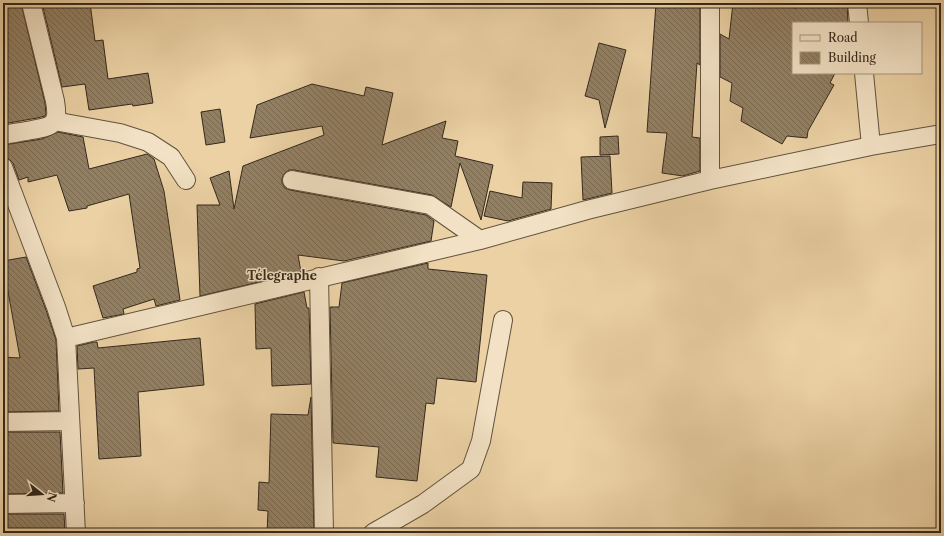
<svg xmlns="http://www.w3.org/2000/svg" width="944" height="536" font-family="'Libre Caslon Text',serif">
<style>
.building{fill:url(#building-back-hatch);stroke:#34291c}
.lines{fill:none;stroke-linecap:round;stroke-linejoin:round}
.street-casing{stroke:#62533e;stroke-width:20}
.street{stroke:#f2e1c4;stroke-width:18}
.labels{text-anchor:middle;stroke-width:3;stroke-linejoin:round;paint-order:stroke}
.neighbourhood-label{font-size:12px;font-weight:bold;fill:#34291c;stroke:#f2e1c4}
</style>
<defs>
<pattern id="building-back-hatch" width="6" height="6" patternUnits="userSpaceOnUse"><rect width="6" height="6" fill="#938063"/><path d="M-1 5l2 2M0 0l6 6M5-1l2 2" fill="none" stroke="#796951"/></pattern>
</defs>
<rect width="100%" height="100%" fill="#ebd1a4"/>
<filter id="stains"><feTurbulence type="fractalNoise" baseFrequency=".005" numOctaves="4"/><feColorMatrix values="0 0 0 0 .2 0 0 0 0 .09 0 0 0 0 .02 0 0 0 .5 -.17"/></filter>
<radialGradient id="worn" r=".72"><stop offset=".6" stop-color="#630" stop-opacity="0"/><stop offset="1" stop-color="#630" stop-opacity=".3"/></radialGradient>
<path class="building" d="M3,3h18l24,100 1,11 -1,2 -8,2 -34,6z
M42,3h48l5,38 8,-1 5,39 40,-6 5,30 -20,3 -1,-2 -43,6 -4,-26 -23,3z
M656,3h44v62l-3,-2 -5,74 8,1v33l-17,5 -21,-3 5,-40 -20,-1z
M733,3l64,5 -1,-5h51l1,20h-55v50h42l-5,10 4,2 -26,46 -1,7 -20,-2 -5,8 -41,-23 2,-13 -13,-7 2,-18 -12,-6v-43l9,5z
M599,43l27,7 -21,78 -6,-28 -14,-4z
M312,84l52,12 2,-9 27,6 -11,52 64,-24 -4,17 16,3 -3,15 38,9 -12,55 -21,-57 -9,44 -19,-12 -138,-25h-5l-5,4 -2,5v4l3,5 5,2 136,25 8,6 -3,20 -87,20 -46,-6 3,17 -101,24 -3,-91h23l-10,-27 19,-7 5,38 9,-43 81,-31 -2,-9 -72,12 7,-33z
M220,109l5,33 -19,3 -5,-33z
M58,132l25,5 6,32 58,-15 7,5 10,32 16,109 -24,6 -2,-7 -31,10 1,5 -21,4 -10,-32 44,-14v-3l3,-1 -11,-74 -42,12v2l-18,3 -12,-36 -29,7v-5l-9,3 -6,-17 -4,-4 -6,-2v-12l39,-6z
M618,136l1,18 -19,1v-18z
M610,156l2,37 -29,7 -2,-43z
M523,182l29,1 -1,26 -43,12 -24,-5 6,-25 32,7z
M26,257l20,53 10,30 3,71 -56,1v-55l17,1 -13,-72 -4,1v-26z
M428,263v6l59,6 -11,107 -39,-4 -3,26 -8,-1 -9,78 -41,-4 3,-30 -46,-4 -3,-136h9l3,-24z
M304,292l3,16h2l2,76 -39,2 -1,-38 -15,1 -1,-45z
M200,338l4,47 -66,7 3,64 -42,3 -5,-91 -16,1 -1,-23 17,-4h3l1,6z
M311,397l3,136h-47l1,-22 -10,-1 1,-28 10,1 2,-69 37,1z
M3,432h57l3,61 -60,1z
M3,514h61l1,19h-62z"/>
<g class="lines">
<defs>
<path id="street" d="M710,3v177
M857,3l2,20
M864,73l7,73
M54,121l66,12 28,9 23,15 15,23
M3,135c10,-2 19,-3 29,-5 21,-4 27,-5 23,-29l-24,-98
M3,167l53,140 10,31 414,-98 107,-30 123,-30 161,-34 70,-12
M292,180l138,25 50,35
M319,277l5,256
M66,338l10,195
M3,422l67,-1
M3,504l72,-1
M373,533l50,-29 48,-35 10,-28 22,-121"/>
</defs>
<use href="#street" class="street-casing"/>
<use href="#street" class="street"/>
</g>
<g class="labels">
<g class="neighbourhood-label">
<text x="282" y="280">Télegraphe</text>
</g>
</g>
<rect width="944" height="536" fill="none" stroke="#ebd1a4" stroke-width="16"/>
<rect x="4" y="4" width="936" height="528" fill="none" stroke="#34291c" stroke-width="2"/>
<rect x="8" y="8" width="928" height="520" fill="none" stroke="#34291c"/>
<rect x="792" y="22" width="130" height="52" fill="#f2e1c4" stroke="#a69781"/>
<rect x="800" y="35" width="20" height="6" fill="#f2e1c4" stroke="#a69781"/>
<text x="828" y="42" font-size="12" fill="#34291c">Road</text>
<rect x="800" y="52" width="20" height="12" fill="url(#building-back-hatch)" stroke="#a69781"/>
<text x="828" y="62" font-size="12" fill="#34291c">Building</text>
<g transform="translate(42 494) rotate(107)" stroke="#f2e1c4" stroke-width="3" paint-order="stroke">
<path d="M0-3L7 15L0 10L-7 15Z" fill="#34291c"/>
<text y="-6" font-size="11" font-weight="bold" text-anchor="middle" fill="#34291c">N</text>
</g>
<rect width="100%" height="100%" filter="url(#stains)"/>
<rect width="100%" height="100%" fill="url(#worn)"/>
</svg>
